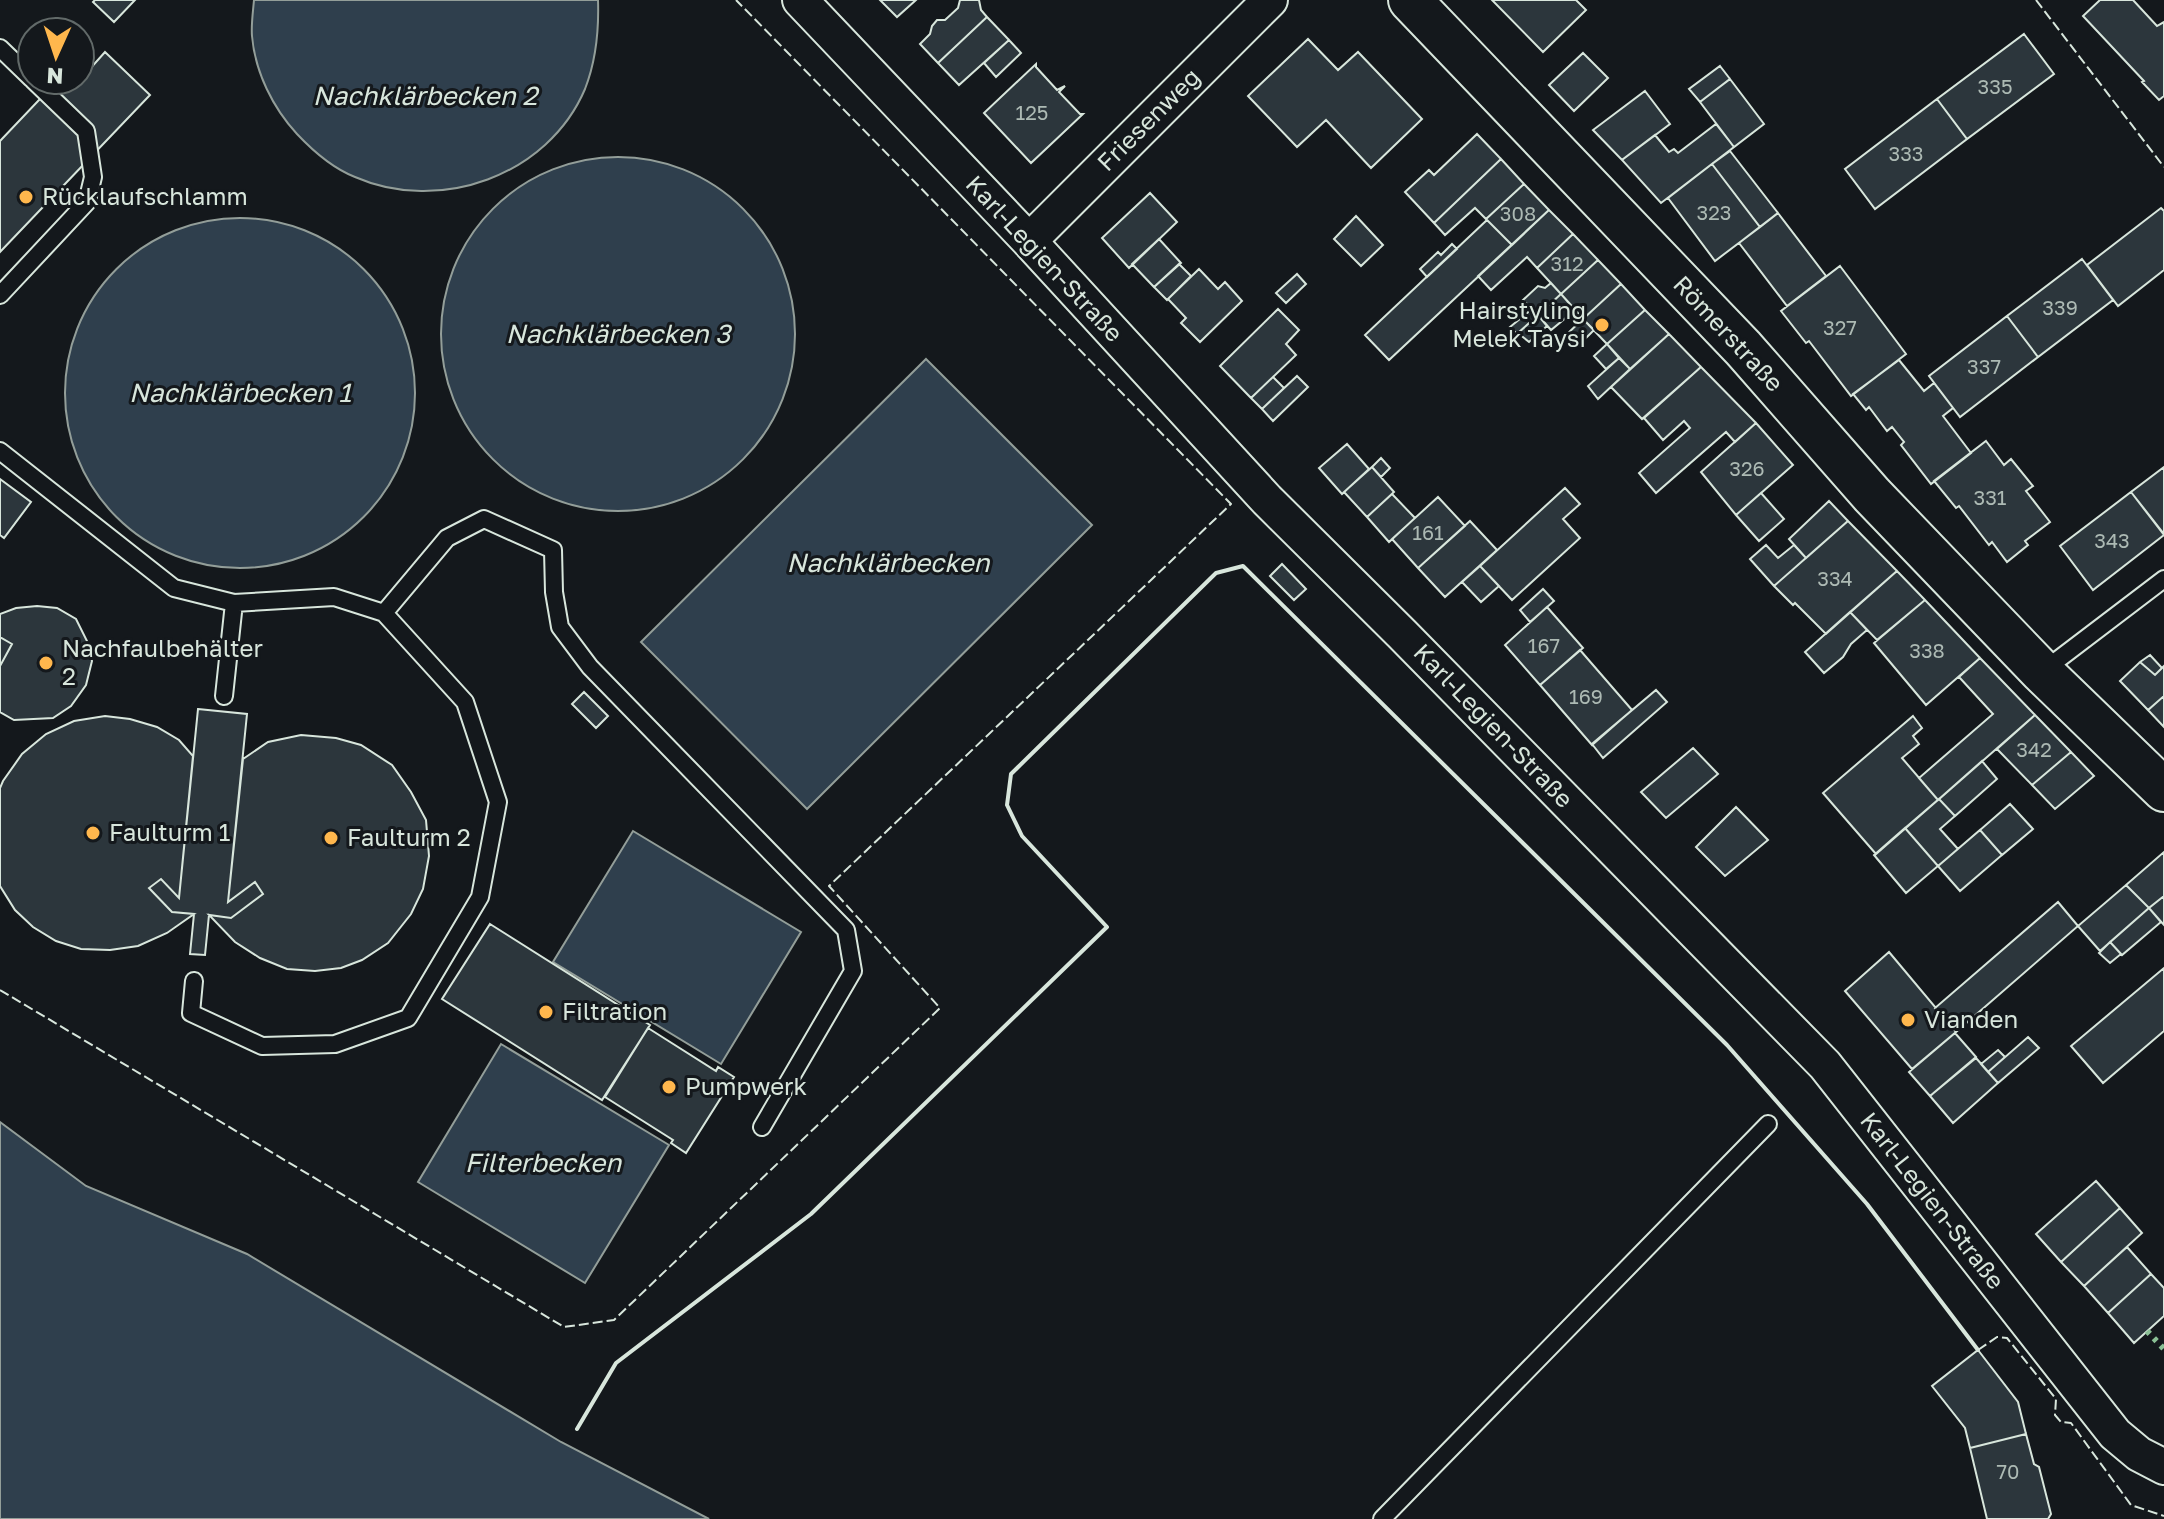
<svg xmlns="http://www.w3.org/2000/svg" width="2164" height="1519" font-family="'Golos Text',sans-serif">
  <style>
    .water { fill: #2f3f4d; stroke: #939e99; stroke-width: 2 }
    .building { fill: #2c363c; stroke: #d8e6dc; stroke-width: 2 }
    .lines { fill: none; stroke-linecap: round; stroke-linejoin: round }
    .service-casing { stroke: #d8e6dc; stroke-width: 20 }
    .minor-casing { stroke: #d8e6dc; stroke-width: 38 }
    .tertiary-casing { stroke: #d8e6dc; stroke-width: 46 }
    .service { stroke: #14181c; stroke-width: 16 }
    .minor { stroke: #14181c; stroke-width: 34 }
    .tertiary { stroke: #14181c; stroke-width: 42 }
    .hedge { stroke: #8ac095; stroke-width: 6; stroke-dasharray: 4 6; stroke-linecap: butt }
    .fence { stroke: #d8e6dc; stroke-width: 2; stroke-dasharray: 10 4; stroke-linecap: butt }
    .wall { stroke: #d8e6dc; stroke-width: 4 }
    .poi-dot { fill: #ffb74d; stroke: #14181c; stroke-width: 3 }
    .labels { text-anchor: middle; stroke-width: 6; stroke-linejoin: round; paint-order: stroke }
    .number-label { font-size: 20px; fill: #adbab4 }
    .street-label { font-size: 24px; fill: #d8e6dc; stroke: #14181c }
    .poi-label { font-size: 24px; fill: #d8e6dc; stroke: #14181c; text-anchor: start }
    .water-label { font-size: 26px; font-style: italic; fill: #d8e6dc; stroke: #14181c }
  </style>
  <rect width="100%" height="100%" fill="#14181c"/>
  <path class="water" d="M 254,0 L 598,0 C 599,30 596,61 585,89 C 548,176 439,214 355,177 C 332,168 313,151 297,134 C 273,108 255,72 252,36 C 251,25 253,12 254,0 Z
    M441 334a177 177 0 1 1 354 0a177 177 0 1 1-354 0Z
    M65 393a175 175 0 1 1 350 0a175 175 0 1 1-350 0Z
    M 926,359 L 1092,525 L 807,809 L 641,642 Z
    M 633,831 L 801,932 L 721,1064 L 553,962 Z
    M 501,1044 L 669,1145 L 585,1283 L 418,1182 Z
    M 0,1122 L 86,1186 L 247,1254 L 561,1442 L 709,1519 L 0,1519 Z"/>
  <path class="building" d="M 95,0 L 135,0 L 114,22 L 93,2 Z
    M 880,0 L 916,0 L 897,17 Z
    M 960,0 L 979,0 L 981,10 L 987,17 L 938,63 L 920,44 L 930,34 L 932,26 L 937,20 L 945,20 L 958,8 Z
    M 1492,0 L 1576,0 L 1586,10 L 1543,52 Z
    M 2100,0 L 2133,0 L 2157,26 L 2164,22 L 2164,96 L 2159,100 L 2142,82 L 2144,81 L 2083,16 Z
    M 987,17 L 1009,40 L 959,85 L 938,63 Z
    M 2024,34 L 2054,74 L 1967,139 L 1937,99 Z
    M 1308,39 L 1338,70 L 1358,52 L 1422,119 L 1371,168 L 1326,120 L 1297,147 L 1248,96 Z
    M 1009,40 L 1021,53 L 996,77 L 984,63 Z
    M 105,52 L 150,95 L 0,252 L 0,141 L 58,80 L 80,80 Z
    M 1583,53 L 1608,78 L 1574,111 L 1549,85 Z
    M 1036,64 L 1036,67 L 1057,90 L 1065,86 L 1059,92 L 1080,114 L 1083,114 L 1031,163 L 984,113 Z
    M 1720,66 L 1730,79 L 1700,102 L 1689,89 Z
    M 1730,79 L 1764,124 L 1734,147 L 1700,102 Z
    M 1645,91 L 1670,124 L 1622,160 L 1593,130 Z
    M 1937,99 L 1967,139 L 1875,209 L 1845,169 Z
    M 1716,124 L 1734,147 L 1661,203 L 1622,160 L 1655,135 L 1669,152 L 1674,149 L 1678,153 Z
    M 1477,134 L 1501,159 L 1434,223 L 1405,192 L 1429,170 L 1434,175 Z
    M 1730,151 L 1778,213 L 1760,227 L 1712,164 Z
    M 1501,159 L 1524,184 L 1486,219 L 1475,208 L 1445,235 L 1434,223 Z
    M 1712,164 L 1760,227 L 1715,261 L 1668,198 Z
    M 1524,184 L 1549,210 L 1512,245 L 1486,219 Z
    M 1150,193 L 1177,222 L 1129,268 L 1102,238 Z
    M 2161,208 L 2164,211 L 2164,270 L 2118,306 L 2087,265 Z
    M 1549,210 L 1573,234 L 1537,268 L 1527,257 L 1491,290 L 1478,276 Z
    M 1778,213 L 1826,276 L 1787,306 L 1739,243 Z
    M 1356,216 L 1383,245 L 1361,266 L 1334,239 Z
    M 1487,220 L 1512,245 L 1389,360 L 1365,335 Z
    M 1573,234 L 1598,260 L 1561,294 L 1537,268 Z
    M 1159,239 L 1181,263 L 1154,287 L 1132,264 Z
    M 1452,244 L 1457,249 L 1427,277 L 1420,269 L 1438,252 L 1441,255 Z
    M 2082,259 L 2113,300 L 2038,357 L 2007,316 Z
    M 1598,260 L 1621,284 L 1583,319 L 1561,294 Z
    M 1179,264 L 1191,276 L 1167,300 L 1154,287 Z
    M 1840,266 L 1906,354 L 1851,396 L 1809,341 L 1806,343 L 1781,311 Z
    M 1199,269 L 1218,289 L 1225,282 L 1242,301 L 1200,342 L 1181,323 L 1186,318 L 1168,299 Z
    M 1297,274 L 1306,284 L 1286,303 L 1276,293 Z
    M 1551,283 L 1561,294 L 1538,315 L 1523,300 L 1538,286 L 1545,288 Z
    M 1621,284 L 1645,310 L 1607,344 L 1583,319 Z
    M 1561,294 L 1571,305 L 1567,309 L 1568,316 L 1551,330 L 1538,315 Z
    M 1278,309 L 1299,330 L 1286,344 L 1296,355 L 1251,398 L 1220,366 Z
    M 1532,309 L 1538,315 L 1517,334 L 1510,327 Z
    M 1645,310 L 1669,334 L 1630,369 L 1607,344 Z
    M 1538,315 L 1547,326 L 1529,342 L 1518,333 Z
    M 2007,316 L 2038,357 L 1960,417 L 1929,376 Z
    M 1583,319 L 1594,330 L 1578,346 L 1567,334 Z
    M 1669,334 L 1701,367 L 1642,419 L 1611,387 Z
    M 1607,344 L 1619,358 L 1606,369 L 1594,356 Z
    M 1619,358 L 1630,369 L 1598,399 L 1588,386 Z
    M 1899,360 L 1924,391 L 1934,383 L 1953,408 L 1943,416 L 1971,453 L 1931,484 L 1901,445 L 1904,442 L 1892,427 L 1887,431 L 1869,407 L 1866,410 L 1853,394 Z
    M 1701,367 L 1756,423 L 1735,442 L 1726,432 L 1656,493 L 1639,473 L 1690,428 L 1684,421 L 1663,440 L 1644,418 Z
    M 1297,376 L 1308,387 L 1273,421 L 1262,409 Z
    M 1273,377 L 1284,388 L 1262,409 L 1251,398 Z
    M 1756,423 L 1793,465 L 1736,515 L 1701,472 Z
    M 1986,441 L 2004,465 L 2011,459 L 2033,486 L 2026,491 L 2050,522 L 2025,541 L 2028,545 L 2007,562 L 1992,542 L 1989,545 L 1959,506 L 1956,508 L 1934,481 Z
    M 1347,444 L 1369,469 L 1342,494 L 1319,468 Z
    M 1381,458 L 1390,468 L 1381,477 L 1372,467 Z
    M 1372,467 L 1394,492 L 1367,517 L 1344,492 Z
    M 2164,467 L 2164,534 L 2131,492 Z
    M 0,479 L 31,502 L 4,538 L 0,535 Z
    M 1565,488 L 1580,504 L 1563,519 L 1580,538 L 1512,600 L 1480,566 Z
    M 2131,492 L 2164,535 L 2093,590 L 2060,546 Z
    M 1761,493 L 1784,519 L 1759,541 L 1736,515 Z
    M 1392,494 L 1415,518 L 1389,542 L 1367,517 Z
    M 1438,497 L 1465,526 L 1418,568 L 1392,539 Z
    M 1829,501 L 1848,521 L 1806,558 L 1789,539 Z
    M 1470,521 L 1497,550 L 1445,597 L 1418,568 Z
    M 1848,521 L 1897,571 L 1826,634 L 1795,603 L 1793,605 L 1774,586 Z
    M 1766,545 L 1778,558 L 1794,545 L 1806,558 L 1774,586 L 1750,559 Z
    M 1282,564 L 1306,589 L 1294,600 L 1270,576 Z
    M 1480,566 L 1499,586 L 1481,602 L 1462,582 Z
    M 1897,571 L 1925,600 L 1877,640 L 1850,612 Z
    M 1543,589 L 1554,601 L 1530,622 L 1520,610 Z
    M 1925,600 L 1980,658 L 1926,705 L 1874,643 Z
    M 37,606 L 57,608 L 76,619 L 87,641 L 92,661 L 86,685 L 71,706 L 53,718 L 14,720 L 0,712 L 0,666 L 12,644 L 0,637 L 0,614 L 16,608 Z
    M 1547,607 L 1583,648 L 1540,685 L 1505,645 Z
    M 1850,612 L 1867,630 L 1851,644 L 1843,657 L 1824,673 L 1805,652 Z
    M 0,637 L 12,644 L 0,666 Z
    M 1580,650 L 1632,710 L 1592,745 L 1540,685 Z
    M 2150,655 L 2162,668 L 2155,675 L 2140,662 Z
    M 1980,658 L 2035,715 L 1938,800 L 1919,778 L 1993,714 L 1959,677 Z
    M 2140,662 L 2155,675 L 2164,666 L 2164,696 L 2148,710 L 2120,681 Z
    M 1656,690 L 1667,702 L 1603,758 L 1592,744 Z
    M 584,692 L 608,716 L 596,728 L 572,704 Z
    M 2164,696 L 2164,727 L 2148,710 Z
    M 198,709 L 247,714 L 228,902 L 255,882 L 263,894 L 231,918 L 209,915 L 205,955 L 190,954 L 194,914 L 172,912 L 149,888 L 161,879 L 179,898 Z
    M 2035,715 L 2071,752 L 2032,785 L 1997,749 Z
    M 105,716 L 130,719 L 157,727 L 179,740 L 193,756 L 179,898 L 161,879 L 149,888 L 172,912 L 194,914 L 167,933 L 138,946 L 110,950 L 81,949 L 56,941 L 33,927 L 15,910 L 0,886 L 0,788 L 3,781 L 22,754 L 46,734 L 74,721 Z
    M 1913,716 L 1922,728 L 1913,736 L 1919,744 L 1902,758 L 1938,800 L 1876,854 L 1823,793 Z
    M 301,735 L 336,738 L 361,745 L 392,765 L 411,792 L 426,820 L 429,856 L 423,889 L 411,914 L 388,943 L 362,960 L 341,968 L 315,971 L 287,969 L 260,958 L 235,942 L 209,915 L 231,918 L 263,894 L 255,882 L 228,902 L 243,759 L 268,742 Z
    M 1693,748 L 1718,774 L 1666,818 L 1641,792 Z
    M 2071,752 L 2094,776 L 2055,809 L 2032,785 Z
    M 1982,761 L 1997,779 L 1955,816 L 1939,799 Z
    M 1939,799 L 1955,816 L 1940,829 L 1958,849 L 1938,866 L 1905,828 Z
    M 2010,804 L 2033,829 L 2002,855 L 1980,830 Z
    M 1736,807 L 1768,840 L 1725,876 L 1696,847 Z
    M 1905,828 L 1938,866 L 1906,893 L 1874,855 Z
    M 1980,830 L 2002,855 L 1960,891 L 1938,866 Z
    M 2164,852 L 2164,896 L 2149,908 L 2126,885 Z
    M 2126,885 L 2149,908 L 2100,951 L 2078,926 Z
    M 2164,896 L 2164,925 L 2149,908 Z
    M 2058,902 L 2078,926 L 1956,1032 L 1935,1008 Z
    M 2149,908 L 2161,922 L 2122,955 L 2110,942 Z
    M 490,924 L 650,1025 L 602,1100 L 442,999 Z
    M 2110,942 L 2121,954 L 2110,963 L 2099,953 Z
    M 1889,952 L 1956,1032 L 1912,1069 L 1845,991 Z
    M 2164,968 L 2164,1031 L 2103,1083 L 2071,1046 Z
    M 648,1028 L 716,1071 L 718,1067 L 734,1077 L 686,1153 L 671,1143 L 673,1140 L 605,1097 Z
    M 1955,1033 L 1976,1057 L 1930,1096 L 1909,1072 Z
    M 2028,1037 L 2039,1048 L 1998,1083 L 1988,1072 Z
    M 1998,1050 L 2005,1057 L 1988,1072 L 1981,1064 Z
    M 1976,1058 L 1998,1083 L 1953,1123 L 1930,1096 Z
    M 2096,1181 L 2120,1208 L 2061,1262 L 2036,1234 Z
    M 2120,1208 L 2142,1233 L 2084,1286 L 2061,1262 Z
    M 2127,1247 L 2151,1274 L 2108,1313 L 2084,1286 Z
    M 2151,1274 L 2164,1288 L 2164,1316 L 2134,1343 L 2108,1313 Z
    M 1978,1350 L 2018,1402 L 2026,1434 L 1970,1448 L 1965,1428 L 1932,1386 Z
    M 2026,1434 L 2034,1464 L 2039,1467 L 2051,1514 L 2048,1519 L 1987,1519 L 1970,1448 Z"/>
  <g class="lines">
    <defs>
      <path id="service" d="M 0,48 L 32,79
        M 0,295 L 87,202 L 93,177 L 86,131 L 33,80
        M 0,451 L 174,588 L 234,603 L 334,597 L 384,613 L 465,702 L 498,802 L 480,897 L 408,1018 L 335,1044 L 262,1046 L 191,1013 L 194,981
        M 384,613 L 447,538 L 484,519 L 553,550 L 554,592 L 560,627 L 590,667 L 846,930 L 853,971 L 762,1127
        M 2043,671 L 2164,579
        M 224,696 L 234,603
        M 1382,1519 L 1768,1124"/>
      <path id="minor" d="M 800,0 L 1029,241 L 1267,500 L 1402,634 L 1825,1065 L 2115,1434 L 2139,1454 L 2164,1467
        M 1029,241 L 1270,0"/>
      <path id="tertiary" d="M 1410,0 L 1743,348 L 1872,495 L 2042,672 L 2164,790"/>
    </defs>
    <use href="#service" class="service-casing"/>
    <use href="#minor" class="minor-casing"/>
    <use href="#tertiary" class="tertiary-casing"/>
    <use href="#service" class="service"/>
    <use href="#minor" class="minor"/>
    <use href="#tertiary" class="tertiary"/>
    <path class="hedge" d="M 2147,1331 L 2164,1349"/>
    <path class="fence" d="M 2036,0 L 2164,167
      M 0,990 L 564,1327 L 614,1320 L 940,1008 L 829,886 L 1231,504 L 736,0
      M 1978,1350 L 1997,1337 L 2007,1338 L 2056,1399 L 2055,1415 L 2061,1422 L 2071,1423 L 2131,1505 L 2164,1516"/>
    <path class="wall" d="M 577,1429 L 616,1363 L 811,1214 L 1107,927 L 1022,836 L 1007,805 L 1011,774 L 1216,573 L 1243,566 L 1727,1045 L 1867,1204 L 1978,1350"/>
  </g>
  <g class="poi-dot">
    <circle cx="26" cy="197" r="8"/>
    <circle cx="1602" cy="325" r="8"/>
    <circle cx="46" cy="663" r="8"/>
    <circle cx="93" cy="833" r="8"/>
    <circle cx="331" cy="838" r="8"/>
    <circle cx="546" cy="1012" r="8"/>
    <circle cx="1908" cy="1020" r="8"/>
    <circle cx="669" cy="1087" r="8"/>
  </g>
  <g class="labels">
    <g class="number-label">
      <text x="1995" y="94">335</text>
      <text x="1032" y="120">125</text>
      <text x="1906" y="161">333</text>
      <text x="1714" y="220">323</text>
      <text x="1518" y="221">308</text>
      <text x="1567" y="271">312</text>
      <text x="2060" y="315">339</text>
      <text x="1840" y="335">327</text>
      <text x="1984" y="374">337</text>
      <text x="1747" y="476">326</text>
      <text x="1990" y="505">331</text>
      <text x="1428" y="540">161</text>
      <text x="2112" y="548">343</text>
      <text x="1835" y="586">334</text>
      <text x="1544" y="653">167</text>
      <text x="1927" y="658">338</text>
      <text x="1586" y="704">169</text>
      <text x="2034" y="757">342</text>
      <text x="2008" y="1479">70</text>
    </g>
    <g class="street-label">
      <text transform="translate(1149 120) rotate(-45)" y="8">Friesenweg</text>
      <text transform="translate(1044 259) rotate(47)" y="8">Karl-Legien-Straße</text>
      <text transform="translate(1728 334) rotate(47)" y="8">Römerstraße</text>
      <text transform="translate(1493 726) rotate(46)" y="8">Karl-Legien-Straße</text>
      <text transform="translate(1932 1201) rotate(52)" y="8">Karl-Legien-Straße</text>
    </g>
    <g class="poi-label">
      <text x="42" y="205">Rücklaufschlamm</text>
      <text x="1586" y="319" text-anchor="end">Hairstyling<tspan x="1586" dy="28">Melek Taysi</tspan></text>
      <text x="62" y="657">Nachfaulbehälter<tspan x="62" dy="28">2</tspan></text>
      <text x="109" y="841">Faulturm 1</text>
      <text x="347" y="846">Faulturm 2</text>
      <text x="562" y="1020">Filtration</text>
      <text x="1924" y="1028">Vianden</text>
      <text x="685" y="1095">Pumpwerk</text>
    </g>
    <g class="water-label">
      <text x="425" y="105">Nachklärbecken 2</text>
      <text x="618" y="343">Nachklärbecken 3</text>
      <text x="240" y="402">Nachklärbecken 1</text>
      <text x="888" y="572">Nachklärbecken</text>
      <text x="543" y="1172">Filterbecken</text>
    </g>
  </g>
  <g transform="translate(56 56) rotate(183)"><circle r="38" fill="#14181c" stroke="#626a69" stroke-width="2"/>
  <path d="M0-6L14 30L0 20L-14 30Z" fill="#ffb74d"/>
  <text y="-12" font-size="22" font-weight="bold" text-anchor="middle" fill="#d8e6dc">N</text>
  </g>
</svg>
